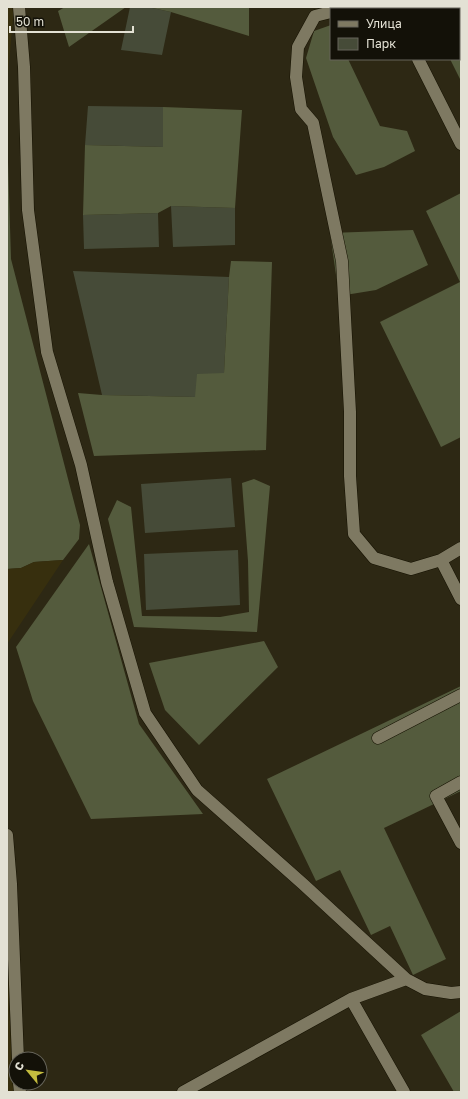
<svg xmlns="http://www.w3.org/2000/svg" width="468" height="1099" font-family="'Golos Text',sans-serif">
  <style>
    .green { fill: #464b38 }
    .forest { fill: #545b3d }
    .sand { fill: #372f0e }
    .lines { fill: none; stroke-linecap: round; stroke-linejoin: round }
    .minor-casing { stroke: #151101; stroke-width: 13 }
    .minor { stroke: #7e7962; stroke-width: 12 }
  </style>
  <rect width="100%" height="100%" fill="#2d2814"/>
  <path class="green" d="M 130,7 L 148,7 L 171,12 L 162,55 L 121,50 Z
    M 88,106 L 163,107 L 163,147 L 85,145 Z
    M 171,206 L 235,208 L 235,245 L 173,247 Z
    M 158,213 L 159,247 L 84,249 L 83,215 Z
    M 73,271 L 229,277 L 224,373 L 195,397 L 102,395 Z
    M 231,478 L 235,527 L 145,533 L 141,484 Z
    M 238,550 L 240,605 L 146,610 L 144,554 Z"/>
  <path class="forest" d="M 65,7 L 126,7 L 69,47 L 58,11 Z
    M 148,7 L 249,7 L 249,36 L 171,12 Z
    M 331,25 L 331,59 L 348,59 L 380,126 L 407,131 L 415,151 L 384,167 L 356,175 L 333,137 L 306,58 L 314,31 Z
    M 461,38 L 461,81 L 450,59 L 459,59 L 459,39 Z
    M 163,107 L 242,110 L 235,208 L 171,206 L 158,213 L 83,215 L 85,145 L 163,147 Z
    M 7,129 L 11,259 L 80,525 L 79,539 L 63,560 L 34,562 L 21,568 L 7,569 Z
    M 461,193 L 461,437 L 441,447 L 380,322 L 460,282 L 426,211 Z
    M 413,230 L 428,265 L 376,290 L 339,296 L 330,233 Z
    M 231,261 L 272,262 L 266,450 L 94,456 L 78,393 L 102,395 L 195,397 L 197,374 L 224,373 L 229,277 Z
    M 254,479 L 270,486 L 257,632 L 134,627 L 108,519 L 117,500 L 131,507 L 142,616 L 220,617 L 249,612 L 248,561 L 242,483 Z
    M 89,544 L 139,724 L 203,814 L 91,819 L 33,701 L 16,647 Z
    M 264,641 L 278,667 L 199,745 L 165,710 L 149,663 Z
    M 461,686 L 461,791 L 384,828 L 446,959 L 413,975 L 390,926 L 371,935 L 340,870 L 316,881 L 267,779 Z
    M 461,1011 L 461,1092 L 454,1092 L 421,1035 Z"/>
  <path class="sand" d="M 7,7 L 14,7 L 7,86 Z
    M 63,560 L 7,644 L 7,569 L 21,568 L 34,562 Z
    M 7,835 L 16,1083 L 20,1092 L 7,1092 Z"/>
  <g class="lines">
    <defs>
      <path id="minor" d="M 19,7 L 24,67 L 28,210 L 47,352 L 81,465 L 107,582 L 145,713 L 197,790 L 303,884 L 406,979 L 425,989 L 451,993 L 461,992
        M 354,7 L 383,8 L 385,9
        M 341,9 L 349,7
        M 331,12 L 315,16 L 298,47 L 296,77 L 301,109 L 313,123 L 342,261 L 350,412 L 350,476 L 354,534 L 374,558 L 411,569 L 441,560 L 461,548
        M 418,59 L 461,144
        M 441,560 L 461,599
        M 378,738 L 461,695
        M 461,782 L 436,796 L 461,843
        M 7,835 L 11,884 L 18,1059
        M 351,999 L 406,979
        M 19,1083 L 20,1092
        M 183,1092 L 351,999 L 404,1092"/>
    </defs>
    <use href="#minor" class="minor-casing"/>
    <use href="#minor" class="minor"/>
  </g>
  <rect width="468" height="1099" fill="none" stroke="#e3e1d4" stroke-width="16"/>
  <rect x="330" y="8" width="130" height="52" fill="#131108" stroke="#66645a"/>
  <rect x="338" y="21" width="20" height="6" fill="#7e7962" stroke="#66645a"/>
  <text x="366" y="28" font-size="12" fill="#e3e1d4">Улица</text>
  <rect x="338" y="38" width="20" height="12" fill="#464b38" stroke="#66645a"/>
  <text x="366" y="48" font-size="12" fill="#e3e1d4">Парк</text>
  <g transform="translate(28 1071) rotate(299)"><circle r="19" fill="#131108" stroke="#66645a"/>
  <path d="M0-3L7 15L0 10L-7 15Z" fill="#c4bc3e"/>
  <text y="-6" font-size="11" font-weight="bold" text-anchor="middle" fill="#e3e1d4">С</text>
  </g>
  <path d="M10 26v6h123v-6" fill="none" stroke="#e3e1d4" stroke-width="2"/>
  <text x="16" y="26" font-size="12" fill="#e3e1d4" stroke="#131108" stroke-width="3" paint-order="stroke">50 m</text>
</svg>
